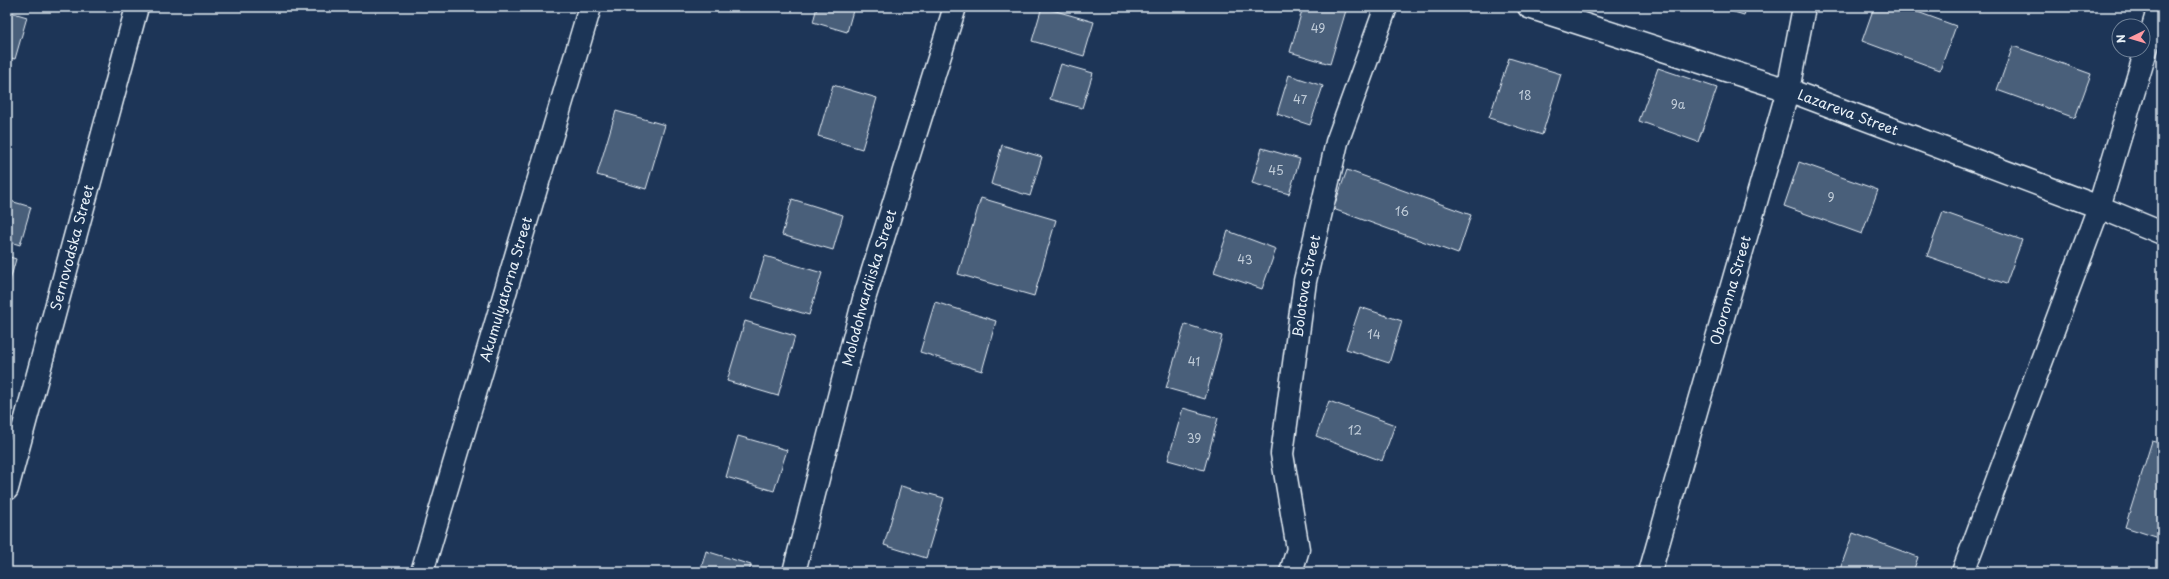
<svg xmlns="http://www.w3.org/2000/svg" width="2169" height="579" font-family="'Playpen Sans',sans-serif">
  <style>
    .building { fill: #495e7a; stroke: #e8f1f8 }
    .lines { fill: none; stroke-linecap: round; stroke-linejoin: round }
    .minor-casing { stroke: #e8f1f8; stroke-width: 25 }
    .minor { stroke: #1d3557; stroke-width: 22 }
    .labels { text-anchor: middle; stroke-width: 3.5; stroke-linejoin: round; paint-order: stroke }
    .number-label { font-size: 12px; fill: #c0ccd8 }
    .street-label { font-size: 14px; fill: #e8f1f8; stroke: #1d3557 }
  </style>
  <rect width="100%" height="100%" fill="#1d3557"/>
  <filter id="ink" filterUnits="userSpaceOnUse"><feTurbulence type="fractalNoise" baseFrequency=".025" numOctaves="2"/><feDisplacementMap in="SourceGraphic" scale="8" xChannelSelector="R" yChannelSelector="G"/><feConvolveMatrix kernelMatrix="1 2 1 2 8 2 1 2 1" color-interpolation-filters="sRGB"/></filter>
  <g filter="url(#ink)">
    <path class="building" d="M 817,7 L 854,7 L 847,32 L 813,22 Z
      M 1042,7 L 1094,22 L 1084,56 L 1032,41 Z
      M 1303,7 L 1347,7 L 1330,64 L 1290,52 Z
      M 1717,7 L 1747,7 L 1744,15 Z
      M 1874,7 L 1904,7 L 1956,26 L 1940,70 L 1862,41 Z
      M 7,11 L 27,17 L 15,59 L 7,57 Z
      M 2013,46 L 2091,74 L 2075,118 L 1997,90 Z
      M 1509,58 L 1561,74 L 1542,135 L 1489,118 Z
      M 1061,64 L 1093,73 L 1082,108 L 1050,99 Z
      M 1658,68 L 1717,88 L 1698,142 L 1639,121 Z
      M 1289,75 L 1323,86 L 1310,125 L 1277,114 Z
      M 833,85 L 877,98 L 862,149 L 818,136 Z
      M 616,111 L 665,125 L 646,189 L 597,175 Z
      M 1002,145 L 1042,157 L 1030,196 L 991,184 Z
      M 1262,148 L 1300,159 L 1289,194 L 1252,183 Z
      M 1799,162 L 1878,190 L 1862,234 L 1784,206 Z
      M 1347,170 L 1471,215 L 1458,254 L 1333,209 Z
      M 981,198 L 1056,220 L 1034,296 L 958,274 Z
      M 792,199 L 843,215 L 833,250 L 782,235 Z
      M 7,200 L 31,207 L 20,245 L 7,241 Z
      M 1943,212 L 2022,240 L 2006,284 L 1927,256 Z
      M 1228,231 L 1276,249 L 1262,289 L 1214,272 Z
      M 7,256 L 16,259 L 7,291 Z
      M 765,256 L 822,273 L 809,315 L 752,298 Z
      M 935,302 L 996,321 L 982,371 L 920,352 Z
      M 1360,307 L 1402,321 L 1389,363 L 1346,349 Z
      M 745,321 L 795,336 L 778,396 L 727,381 Z
      M 1185,324 L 1222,336 L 1205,399 L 1166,388 Z
      M 1329,401 L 1395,425 L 1382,461 L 1316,436 Z
      M 1183,408 L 1218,418 L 1204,470 L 1168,460 Z
      M 738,436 L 787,450 L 774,491 L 726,477 Z
      M 2152,441 L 2162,444 L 2162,539 L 2125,527 Z
      M 901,486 L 944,498 L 926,558 L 884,545 Z
      M 1853,533 L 1918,557 L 1913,572 L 1839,572 Z
      M 706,551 L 751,565 L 749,572 L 700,572 Z"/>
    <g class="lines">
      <defs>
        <g id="minor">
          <path id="s1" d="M 1529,7 L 1788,90 L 2099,207 L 2162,233"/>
          <path id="s2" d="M 7,489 L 137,7"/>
          <path id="s3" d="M 422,572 L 590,7"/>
          <path id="s4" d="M 794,572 L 864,299 L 955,7"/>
          <path id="s5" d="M 1291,572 L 1298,549 L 1282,454 L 1305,281 L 1337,142 L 1386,7"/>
          <path id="s6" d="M 1650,572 L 1788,90 L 1804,7"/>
          <path d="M 1963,572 L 2099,207 L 2159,7"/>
        </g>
      </defs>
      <use href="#minor" class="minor-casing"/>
      <use href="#minor" class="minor"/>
    </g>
  </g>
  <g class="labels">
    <g class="number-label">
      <text x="1318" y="33">49</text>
      <text x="1525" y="100">18</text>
      <text x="1300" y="104">47</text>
      <text x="1678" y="109">9а</text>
      <text x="1276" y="175">45</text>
      <text x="1831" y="202">9</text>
      <text x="1402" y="216">16</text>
      <text x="1245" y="264">43</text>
      <text x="1374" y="339">14</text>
      <text x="1194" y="366">41</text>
      <text x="1355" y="435">12</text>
      <text x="1194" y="443">39</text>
    </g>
    <g class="street-label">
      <text dy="5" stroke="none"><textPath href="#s1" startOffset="336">Lazareva Street</textPath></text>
      <text dy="5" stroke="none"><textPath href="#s2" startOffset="250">Sernovodska Street</textPath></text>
      <text dy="5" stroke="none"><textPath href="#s5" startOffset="290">Bolotova Street</textPath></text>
      <text dy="5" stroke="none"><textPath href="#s4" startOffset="294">Molodohvardiiska Street</textPath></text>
      <text dy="5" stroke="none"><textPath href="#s3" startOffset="295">Akumulyatorna Street</textPath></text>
      <text dy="5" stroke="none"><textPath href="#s6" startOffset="293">Oboronna Street</textPath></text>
    </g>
  </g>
  <rect width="2169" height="579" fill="none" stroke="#1d3557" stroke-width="24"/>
  <rect x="12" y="12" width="2145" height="555" fill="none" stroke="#e8f1f8" stroke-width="1.5" filter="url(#ink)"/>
  <g transform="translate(2131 38) rotate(265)"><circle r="19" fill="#1d3557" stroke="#6e8097"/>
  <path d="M0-3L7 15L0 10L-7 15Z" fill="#ff9aa2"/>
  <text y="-6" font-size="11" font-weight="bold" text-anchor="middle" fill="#e8f1f8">N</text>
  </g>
</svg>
